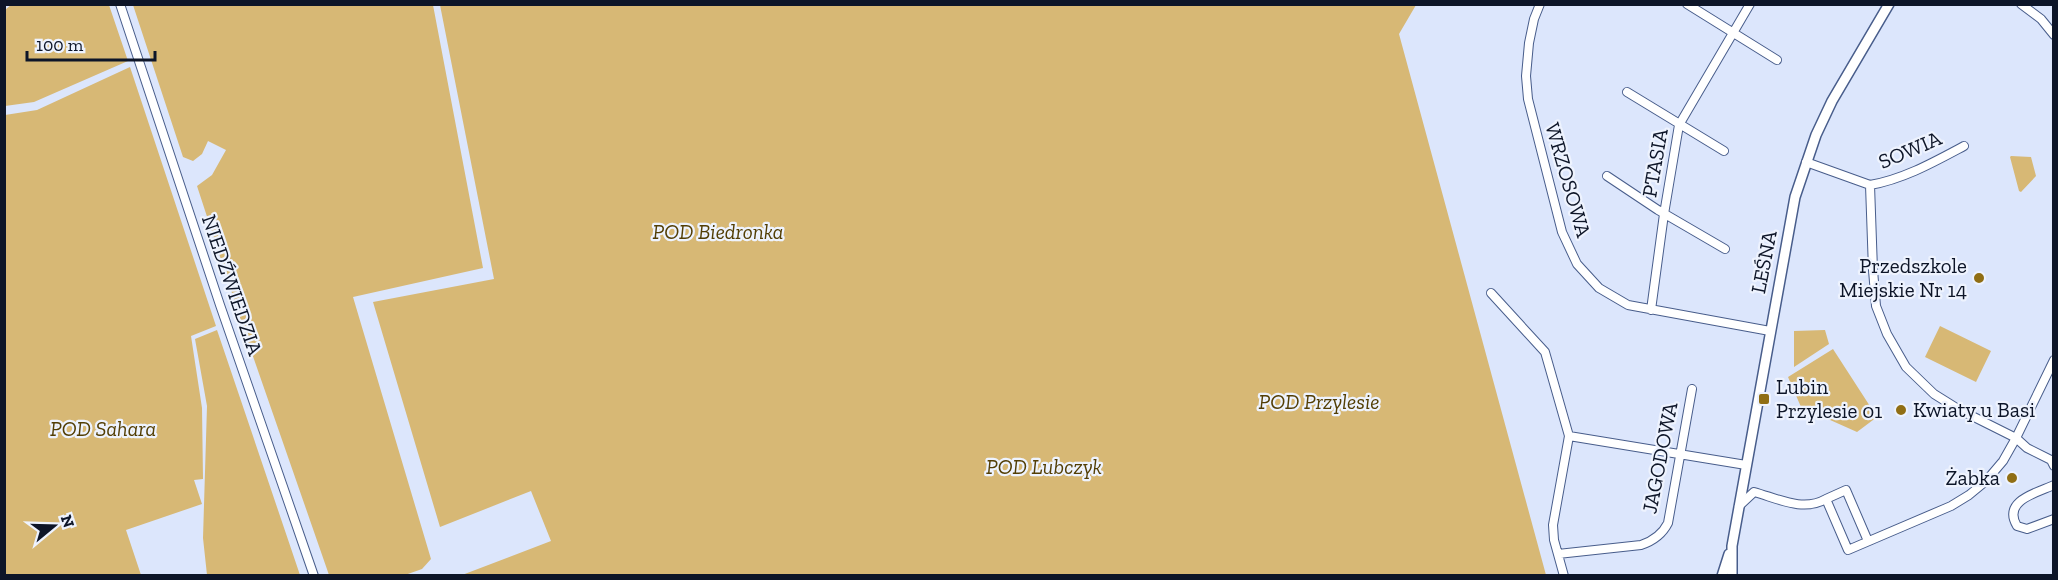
<svg xmlns="http://www.w3.org/2000/svg" width="2058" height="580" font-family="'Zilla Slab',serif">
  <style>
    .green { fill: #d7b875 }
    .lines { fill: none; stroke-linecap: round; stroke-linejoin: round }
    .minor-casing { stroke: #485d8b; stroke-width: 10 }
    .tertiary-casing { stroke: #485d8b; stroke-width: 12 }
    .minor { stroke: #fff; stroke-width: 8 }
    .tertiary { stroke: #fff; stroke-width: 9 }
    .poi-dot { fill: #906e14; stroke: #eef3fe; stroke-width: 2 }
    .labels { text-anchor: middle; stroke-width: 4.5; stroke-linejoin: round; paint-order: stroke }
    .street-label { font-size: 21px; fill: #0d1528; stroke: #eef3fe }
    .park-label { font-size: 21px; font-style: italic; fill: #533e04; stroke: #eef3fe }
    .poi-label { font-size: 21px; fill: #0d1528; stroke: #eef3fe; text-anchor: end }
  </style>
  <rect width="100%" height="100%" fill="#dce6fc"/>
  <path class="green" d="M 12,4 L 109,5 L 128,61 L 34,102 L 5,106 L 5,10 Z
    M 133,5 L 433,5 L 483,268 L 353,297 L 431,559 L 422,569 L 405,575 L 329,575 L 247,339 L 197,186 L 212,175 L 226,150 L 208,141 L 202,154 L 193,161 L 183,157 Z
    M 440,5 L 1416,5 L 1399,34 L 1546,575 L 462,575 L 551,541 L 531,491 L 440,527 L 373,302 L 494,279 Z
    M 130,67 L 216,326 L 191,336 L 202,408 L 203,479 L 194,480 L 202,504 L 126,530 L 141,575 L 5,575 L 5,115 L 37,110 Z
    M 2011,156 L 2031,157 L 2036,176 L 2021,192 L 2019,191 L 2010,157 Z
    M 1940,326 L 1991,351 L 1976,382 L 1925,357 Z
    M 217,330 L 300,575 L 207,575 L 203,538 L 207,406 L 195,339 Z
    M 1825,330 L 1829,344 L 1794,367 L 1794,331 Z
    M 1833,349 L 1877,417 L 1857,432 L 1801,407 L 1788,377 Z"/>
  <g class="lines">
    <defs>
      <path id="minor" d="M 120,4 L 220,305 L 314,576
        M 1540,4 L 1534,19 L 1529,43 L 1526,76 L 1528,99 L 1562,232 L 1577,264 L 1599,288 L 1628,305 L 1770,331
        M 1687,4 L 1777,60
        M 2021,4 L 2041,19 L 2054,35
        M 1627,92 L 1724,151
        M 1806,162 L 1870,185 L 1873,270 L 1876,306 L 1887,334 L 1906,367 L 1934,394 L 1958,409 L 2016,438 L 2027,448 L 2051,460 L 2054,466
        M 1607,176 L 1658,210 L 1725,249
        M 1870,185 C 1904,179 1934,162 1964,146
        M 1491,293 L 1545,352 L 1569,436 L 1553,525 L 1554,540 L 1564,576
        M 1651,310 L 1664,214 L 1679,125 L 1750,4
        M 1569,436 L 1746,465
        M 2054,485 C 2036,493 2002,501 2017,526 L 2027,529 L 2054,519
        M 1739,506 L 1754,492 C 1779,499 1803,512 1826,499
        M 1868,541 L 1846,490 L 1826,499 L 1848,550 L 1951,506 L 1969,495 L 1986,481 L 2003,461 L 2016,438 L 2054,360
        M 1558,554 L 1641,545 C 1653,541 1662,535 1668,523 L 1692,389"/>
      <path id="tertiary" d="M 1722,576 L 1729,554
        M 1732,576 L 1732,546 L 1795,197 L 1816,135 L 1832,101 L 1889,4"/>
    </defs>
    <use href="#minor" class="minor-casing"/>
    <use href="#tertiary" class="tertiary-casing"/>
    <use href="#minor" class="minor"/>
    <use href="#tertiary" class="tertiary"/>
  </g>
  <g class="poi-dot">
    <circle cx="1979" cy="278" r="6"/>
    <rect x="1758" y="393" width="12" height="12" rx="3"/>
    <circle cx="1901" cy="410" r="6"/>
    <circle cx="2012" cy="478" r="6"/>
  </g>
  <g class="labels">
    <g class="street-label">
      <text transform="translate(1910 150) rotate(-23)" y="7">SOWIA</text>
      <text transform="translate(1655 163) rotate(-80)" y="7">PTASIA</text>
      <text transform="translate(1568 180) rotate(74)" y="7">WRZOSOWA</text>
      <text transform="translate(1764 262) rotate(-79)" y="7">LEŚNA</text>
      <text transform="translate(232 285) rotate(71)" y="7">NIEDŹWIEDZIA</text>
      <text transform="translate(1660 458) rotate(-79)" y="7">JAGODOWA</text>
    </g>
    <g class="park-label">
      <text x="718" y="239">POD Biedronka</text>
      <text x="1319" y="409">POD Przylesie</text>
      <text x="103" y="436">POD Sahara</text>
      <text x="1044" y="474">POD Lubczyk</text>
    </g>
    <g class="poi-label">
      <text x="1967" y="273">Przedszkole<tspan x="1967" dy="24">Miejskie Nr 14</tspan></text>
      <text x="1776" y="394" text-anchor="start">Lubin<tspan x="1776" dy="24">Przylesie 01</tspan></text>
      <text x="1913" y="417" text-anchor="start">Kwiaty u Basi</text>
      <text x="2000" y="485">Żabka</text>
    </g>
  </g>
  <rect width="2058" height="580" fill="none" stroke="#0d1528" stroke-width="12"/>
  <g transform="translate(54 526) rotate(71)" stroke="#eef3fe" stroke-width="4.5" paint-order="stroke">
  <path d="M0-4.5L10 22L0 15L-10 22Z" fill="#0d1528"/>
  <text y="-9" font-size="16" font-weight="bold" text-anchor="middle" fill="#0d1528">N</text>
  </g>
  <path d="M27 51v9h128v-9" fill="none" stroke="#0d1528" stroke-width="3"/>
  <text x="36" y="51" font-size="18" fill="#0d1528" stroke="#eef3fe" stroke-width="4.5" paint-order="stroke">100 m</text>
</svg>
